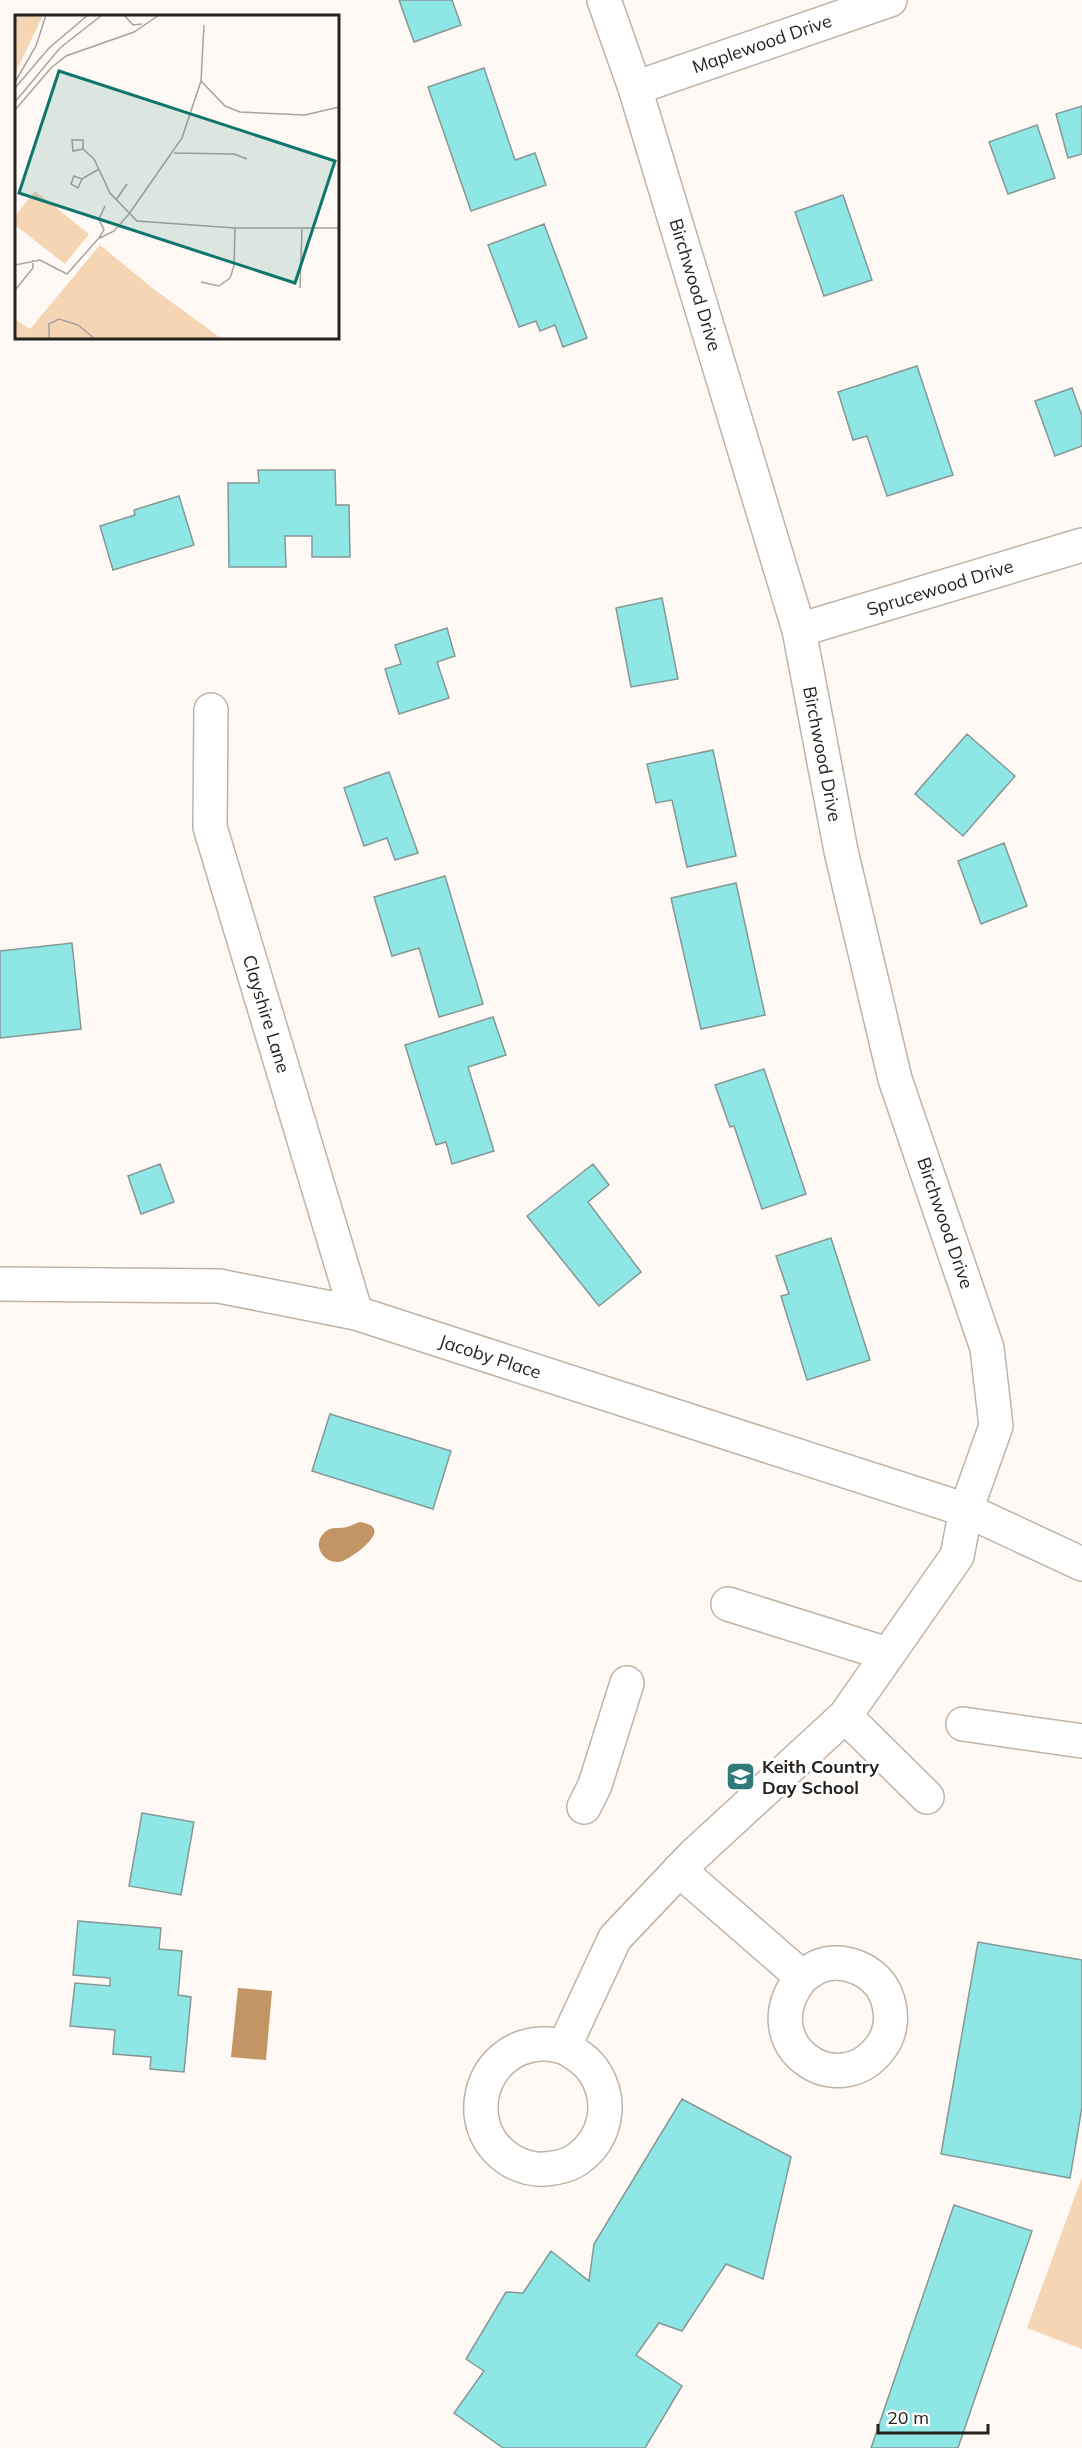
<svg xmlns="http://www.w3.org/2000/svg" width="1082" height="2448" font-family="Mulish,sans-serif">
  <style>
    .green { fill: #f5d5b4 }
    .water { fill: #c39564 }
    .building { fill: #8fe7e5; stroke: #859796; stroke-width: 1.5 }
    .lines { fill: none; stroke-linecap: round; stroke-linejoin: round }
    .minor-casing { stroke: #bfb3a8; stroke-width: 36 }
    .minor { stroke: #fff; stroke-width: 33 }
    .labels { text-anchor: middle; stroke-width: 6; stroke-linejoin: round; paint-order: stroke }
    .street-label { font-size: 18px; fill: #27221e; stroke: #fff }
    .poi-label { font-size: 18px; font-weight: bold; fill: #27221e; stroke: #fff; text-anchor: start }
    .inset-road { fill: none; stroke: #a8a39e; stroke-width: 1.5 }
    .view { fill: #0f766e; fill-opacity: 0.15; stroke: #0f766e; stroke-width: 3 }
    .inset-edge { fill: none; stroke: #27221e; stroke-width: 3 }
  </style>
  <rect width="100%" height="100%" fill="#fef9f4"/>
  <path class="green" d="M 1082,2177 L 1082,2349 L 1027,2328 Z"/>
  <path class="water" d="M 360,1522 C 395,1527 357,1554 345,1560 C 327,1569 309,1546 325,1532 C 331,1526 340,1529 347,1527 C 351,1526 356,1523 360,1522 Z
    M 238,1988 L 272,1991 L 266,2060 L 231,2057 Z"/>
  <path class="building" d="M 399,0 L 452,0 L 461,25 L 414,42 Z
    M 484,68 L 515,160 L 535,153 L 546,185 L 471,211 L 428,87 Z
    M 1082,106 L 1082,154 L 1068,158 L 1056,114 Z
    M 1037,125 L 1055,178 L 1008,194 L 989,142 Z
    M 843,195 L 872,280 L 824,296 L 795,212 Z
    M 544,224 L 587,338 L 563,347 L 555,325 L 540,331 L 536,321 L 519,327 L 488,245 Z
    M 917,366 L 953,475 L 887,496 L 867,436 L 853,440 L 838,392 Z
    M 1072,388 L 1082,416 L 1082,446 L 1055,456 L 1035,401 Z
    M 258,470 L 335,470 L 336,505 L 349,505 L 350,557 L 312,557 L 312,536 L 285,536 L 286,567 L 229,567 L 228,483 L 259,483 Z
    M 179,496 L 194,545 L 113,570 L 100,526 L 135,515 L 134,510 Z
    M 662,598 L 678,679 L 631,687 L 616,608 Z
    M 447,628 L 455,656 L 437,662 L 449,698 L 399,714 L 385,669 L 401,664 L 395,645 Z
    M 967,734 L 1015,776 L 963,836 L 915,794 Z
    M 713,750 L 736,856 L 687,867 L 672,800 L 656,803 L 647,764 Z
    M 389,772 L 418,853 L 395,860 L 387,838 L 364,846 L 344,788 Z
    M 1004,843 L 1027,906 L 981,924 L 958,861 Z
    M 445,876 L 483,1004 L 439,1017 L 419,948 L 392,956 L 374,897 Z
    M 736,883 L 765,1015 L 701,1029 L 671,898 Z
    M 72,943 L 81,1029 L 0,1038 L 0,951 Z
    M 493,1017 L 506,1055 L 468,1067 L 494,1151 L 452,1164 L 446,1142 L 436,1145 L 405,1045 Z
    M 764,1069 L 806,1194 L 762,1209 L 734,1126 L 730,1127 L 715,1085 Z
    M 160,1164 L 174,1202 L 141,1214 L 128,1176 Z
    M 593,1164 L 609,1185 L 588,1202 L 641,1272 L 599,1306 L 527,1216 Z
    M 831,1238 L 870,1360 L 807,1380 L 781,1296 L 789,1294 L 776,1256 Z
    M 330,1414 L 451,1451 L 433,1509 L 312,1471 Z
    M 142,1813 L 194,1822 L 181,1895 L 129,1886 Z
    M 78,1921 L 161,1928 L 159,1949 L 182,1951 L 178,1995 L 191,1997 L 184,2072 L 150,2069 L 151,2057 L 113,2054 L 115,2030 L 70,2026 L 75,1983 L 110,1986 L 110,1978 L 73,1975 Z
    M 978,1942 L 1082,1960 L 1082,2107 L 1070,2178 L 941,2154 Z
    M 682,2099 L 791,2157 L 763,2279 L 726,2264 L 682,2331 L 659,2323 L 636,2355 L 682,2386 L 645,2448 L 503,2448 L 454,2413 L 484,2371 L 466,2359 L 506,2292 L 523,2293 L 551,2251 L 589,2281 L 594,2244 Z
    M 954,2205 L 1032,2231 L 958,2448 L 871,2448 Z"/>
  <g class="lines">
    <defs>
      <path id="minor" d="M 635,88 L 890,0
        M 799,630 L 1082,545
        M 211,710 L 210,827 L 356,1313
        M 0,1284 L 219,1286 L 356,1313 L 966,1510 L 1082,1564
        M 728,1604 L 887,1654
        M 845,1716 L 927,1797
        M 963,1724 L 1082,1741
        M 584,1807 L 595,1785 L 627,1683
        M 679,1870 L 802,1977 C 748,2043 838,2106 881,2047 C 892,2032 893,2013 886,1995 C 876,1970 843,1956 817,1967 C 812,1970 806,1974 802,1977
        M 564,2047 C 576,2054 588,2061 595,2073 C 613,2102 606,2138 579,2158 C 569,2166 557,2168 545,2169 C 532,2170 520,2166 510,2160 C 458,2127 480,2047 541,2044 C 548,2043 557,2046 564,2047 L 615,1938 L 693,1856 L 845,1716 L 957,1556 L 966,1510 L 996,1426 L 987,1348 L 895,1079 L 841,851 L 799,630 L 635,88 L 604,0"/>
    </defs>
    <use href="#minor" class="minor-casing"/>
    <use href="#minor" class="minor"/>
  </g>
  <defs>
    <symbol id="school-square" viewBox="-11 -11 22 22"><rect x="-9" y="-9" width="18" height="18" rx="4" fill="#317a79" stroke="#fff"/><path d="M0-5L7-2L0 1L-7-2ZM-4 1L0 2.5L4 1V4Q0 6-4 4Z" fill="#fff"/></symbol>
  </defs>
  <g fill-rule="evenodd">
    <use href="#school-square" x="724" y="1760" width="33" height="33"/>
  </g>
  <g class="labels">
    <g class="street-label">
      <text transform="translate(762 44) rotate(-19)" y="6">Maplewood Drive</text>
      <text transform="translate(695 285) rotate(73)" y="6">Birchwood Drive</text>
      <text transform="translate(940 588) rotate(-17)" y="6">Sprucewood Drive</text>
      <text transform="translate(822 754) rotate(79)" y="6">Birchwood Drive</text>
      <text transform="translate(266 1014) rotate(73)" y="6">Clayshire Lane</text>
      <text transform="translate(945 1223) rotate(71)" y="6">Birchwood Drive</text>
      <text transform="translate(490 1357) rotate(18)" y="6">Jacoby Place</text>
    </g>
    <g class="poi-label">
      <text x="762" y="1773">Keith Country<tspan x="762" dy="21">Day School</tspan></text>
    </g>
  </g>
  <g transform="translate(15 15)">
    <rect width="324" height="324" fill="#fef9f4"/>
    <path d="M 0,0 L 28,0 L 0,59 ZM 20,176 L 74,219 L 50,249 L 0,210 L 0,201 ZM 85,230 L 136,272 L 207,324 L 0,324 L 0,304 L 15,314 Z" fill="#f5d5b4"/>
    <path class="inset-road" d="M 109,0 L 118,10 L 127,9M 186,66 L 210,91 L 225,97 L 290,100 L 324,92M 0,67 L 21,31 L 31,0M 0,73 L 34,33 L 73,0M 0,87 L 45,33 L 87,0M 0,95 L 36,53 L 51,41 L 119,17 L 144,0M 68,134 L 58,136 L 57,125 L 68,125 L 68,134 L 79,144 L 95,178 L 122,206 L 220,213 L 324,213M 159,138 L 219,139 L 232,144M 67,164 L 63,173 L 56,169 L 59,161 L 67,164 L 84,154M 101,185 L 112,169M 84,223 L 89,215 L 84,204 L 90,191M 0,250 L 25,245 L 52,259 L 83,224 L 99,216 L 114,199 L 167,123 L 186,66 L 189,10M 186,267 L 204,271 L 215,263 L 219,251 L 220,213M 285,273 L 287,214M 0,275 L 18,253 L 18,245M 34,324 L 34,309 L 44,304 L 63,310 L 80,324"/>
    <path class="view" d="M 44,56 L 320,146 L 280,268 L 4,178 Z"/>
    <rect width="324" height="324" class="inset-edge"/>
  </g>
  <path d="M878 2424v9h110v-9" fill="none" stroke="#27221e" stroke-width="3"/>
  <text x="887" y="2424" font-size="18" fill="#27221e" stroke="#ffffff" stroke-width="4.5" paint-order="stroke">20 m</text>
</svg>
